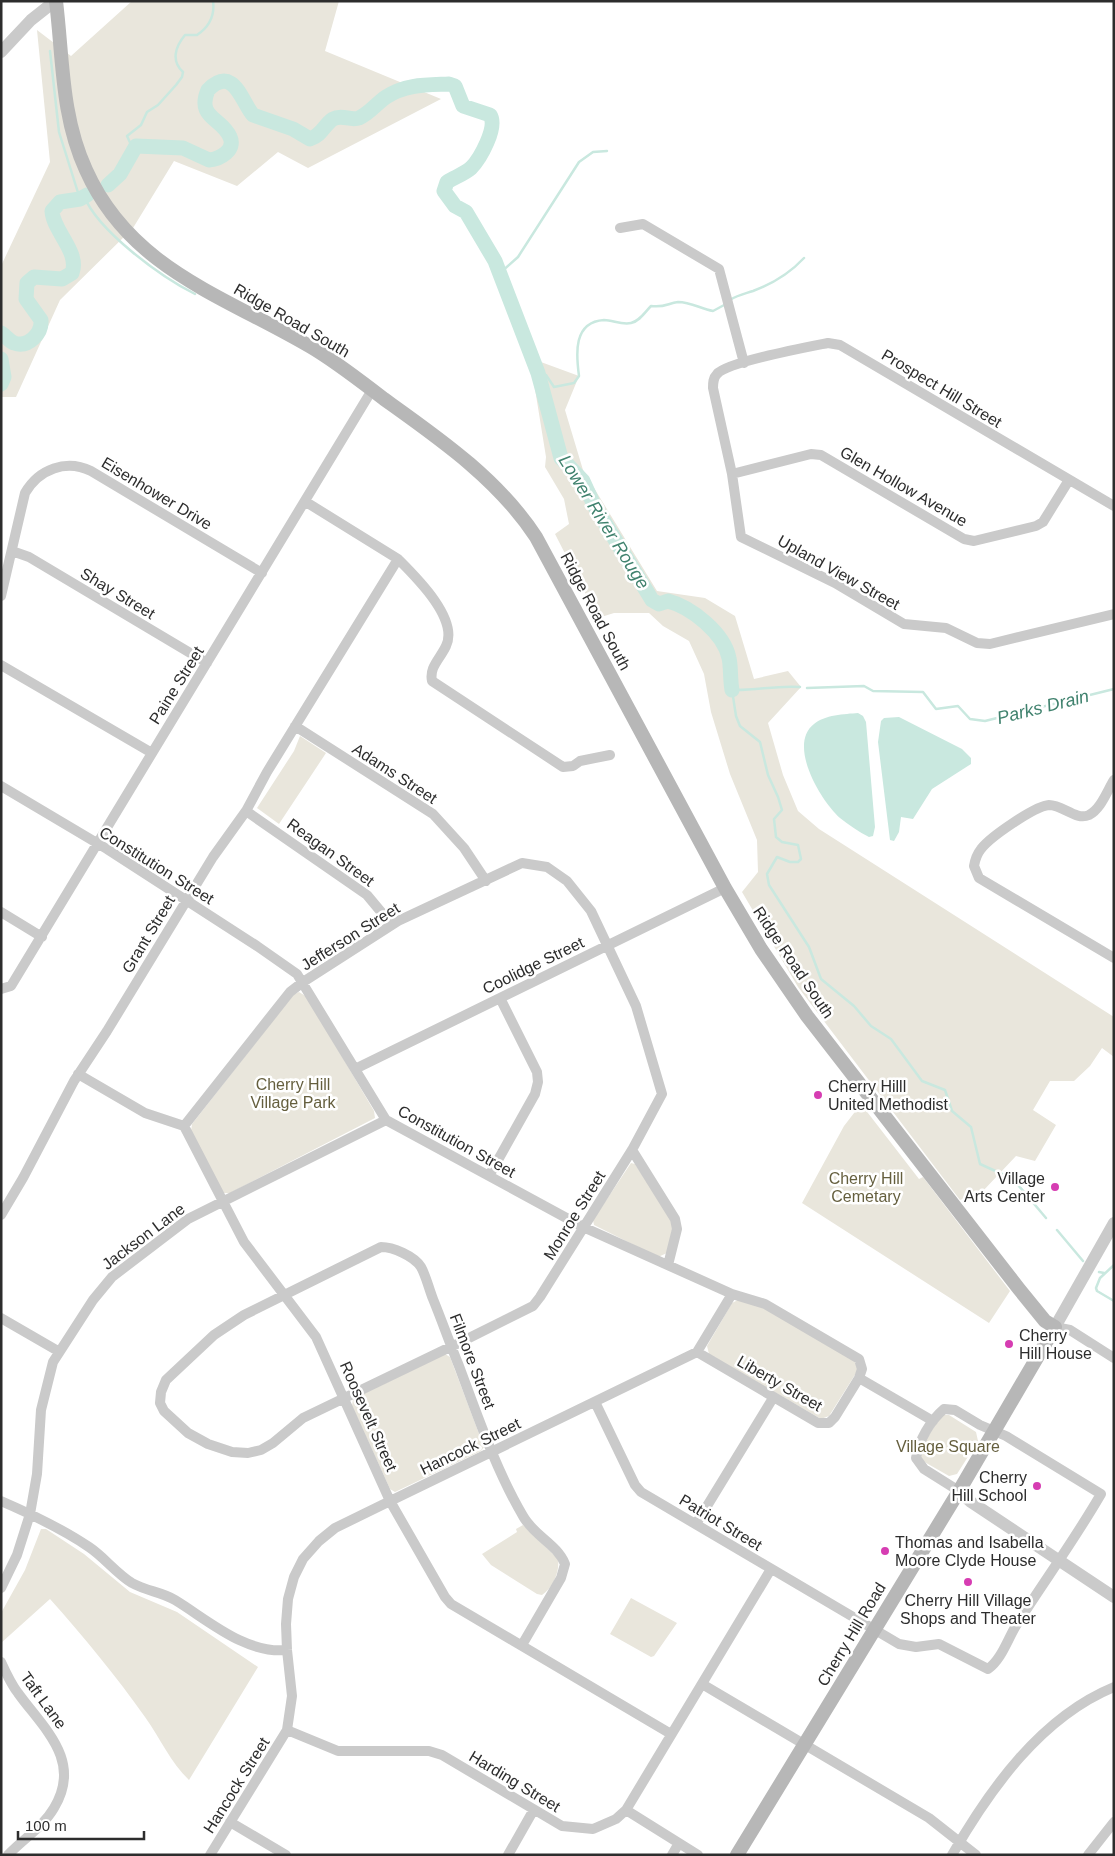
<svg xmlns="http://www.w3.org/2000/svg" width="1115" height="1856" font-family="Helvetica,sans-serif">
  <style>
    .green { fill: #e9e6dc }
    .water { fill: #c9e8df }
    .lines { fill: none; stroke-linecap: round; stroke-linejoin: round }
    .stream { stroke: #c9e8df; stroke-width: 2.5 }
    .river { stroke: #c9e8df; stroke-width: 15 }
    .minor { stroke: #cacaca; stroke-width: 10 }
    .tertiary { stroke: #cacaca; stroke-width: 12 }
    .secondary { stroke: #b7b7b7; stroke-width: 14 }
    .poi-dot { fill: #d63db2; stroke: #fff; stroke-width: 2 }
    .labels { text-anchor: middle; stroke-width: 5; stroke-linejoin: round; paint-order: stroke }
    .street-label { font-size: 16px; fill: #2d2d2d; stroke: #fff }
    .park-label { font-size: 16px; fill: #655f3e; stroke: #fff }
    .poi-label { font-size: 16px; fill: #2d2d2d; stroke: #fff; text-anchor: start }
    .water-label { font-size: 18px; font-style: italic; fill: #40826e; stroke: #fff }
  </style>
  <rect width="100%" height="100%" fill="#fff"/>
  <path class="green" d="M 132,1 L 339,1 L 325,51 L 441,99 L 308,168 L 278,152 L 237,186 L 174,161 L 133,228 L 60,300 L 16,397 L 1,397 L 1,266 L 50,162 L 37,30 L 71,56 Z
    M 530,358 L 579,376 L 565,410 L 583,470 L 657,591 L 705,598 L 735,616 L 754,679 L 788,671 L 801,687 L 768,723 L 783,775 L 798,811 L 819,829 L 1114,1017 L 1114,1057 L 1102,1048 L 1090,1066 L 1074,1081 L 1050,1081 L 1033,1110 L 1056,1125 L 1035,1161 L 1016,1156 L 982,1192 L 960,1200 L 798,987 L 742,892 L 758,872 L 757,840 L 730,774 L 711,712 L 704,674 L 689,641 L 663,626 L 649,613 L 614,613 L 598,618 L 555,534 L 569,524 L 564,499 L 545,467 L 546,457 Z
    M 300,736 L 326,753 L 279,824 L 257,808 L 294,751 Z
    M 299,992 L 307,997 L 374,1111 L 375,1118 L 230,1193 L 223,1193 L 191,1131 L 192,1124 L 293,995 Z
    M 861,1104 L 919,1179 L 923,1177 L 1010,1291 L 989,1323 L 802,1203 L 844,1126 Z
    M 631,1163 L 635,1164 L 671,1219 L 673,1226 L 667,1253 L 658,1257 L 594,1225 L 593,1220 Z
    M 738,1300 L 763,1307 L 855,1361 L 858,1370 L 829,1416 L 821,1419 L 709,1354 L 707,1346 L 732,1303 Z
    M 445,1354 L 450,1357 L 484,1447 L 481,1451 L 395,1492 L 390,1489 L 352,1406 L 353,1399 Z
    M 941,1415 L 949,1415 L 976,1432 L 978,1441 L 957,1474 L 949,1476 L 921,1460 L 919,1452 Z
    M 523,1525 L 558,1559 C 560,1571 553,1588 542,1595 L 537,1594 L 491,1565 L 482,1554 L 517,1532 L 516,1529 Z
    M 41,1529 L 46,1529 L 84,1554 L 130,1592 L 177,1612 L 258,1667 L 189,1780 C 171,1763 160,1738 145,1717 C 116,1676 84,1637 50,1599 L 1,1643 L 1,1613 L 25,1570 Z
    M 631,1598 L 677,1623 L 654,1656 L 651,1657 L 610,1634 Z"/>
  <path class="water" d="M 858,713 L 863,716 L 866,722 L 875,827 L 873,836 L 869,837 C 859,832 849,825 840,818 C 821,801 787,745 814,724 C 824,715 845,714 858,713 Z
    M 899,717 L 962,749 L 971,758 L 971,764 L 932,789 L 913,819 L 901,817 L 899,832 L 894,841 L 890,840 L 878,742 L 881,721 L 884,718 Z"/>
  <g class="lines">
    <path class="stream" d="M 50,51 L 59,132 L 80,199
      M 133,149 L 127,136 L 141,125 L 147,112 L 158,105 L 176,85 L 182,77 L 183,72 C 171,61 175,47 185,35 L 197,35 C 209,27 215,16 213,1
      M 84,196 C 98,231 161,277 195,294
      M 500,273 L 518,257 L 579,162 L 593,152 L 607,151
      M 730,300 C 738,295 744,294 753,291 C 772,284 790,273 804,258
      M 538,373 L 546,375 L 554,387 L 574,383 L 579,376 C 576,354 573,322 604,320 C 613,320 621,325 631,323 C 640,321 645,312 651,306 C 665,308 668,303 678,302 C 691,302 701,309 713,311 L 726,304
      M 800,687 C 777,685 755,691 732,690 L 736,716 L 740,726 L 760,742 L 768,775 L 778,797 L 782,810 L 774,819 L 776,837 L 782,842 L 798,845 L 801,859 L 798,862 L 790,862 L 777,857 L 767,874 L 769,885 L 809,947 L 821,979 L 854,1006 L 871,1026 L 891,1039 L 922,1081 L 945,1090 L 952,1111 L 971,1127 L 980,1164 L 1013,1179 L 1046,1218
      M 807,688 L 864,686 L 873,691 L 923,692 L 936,709 L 958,706 L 970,719 L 985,721 L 1114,689
      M 1057,1230 L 1083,1261
      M 1114,1265 L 1100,1278 L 1096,1288 L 1097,1291 L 1114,1301
      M 1099,1272 L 1104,1273"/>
    <path class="river" d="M 108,185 L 120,174 L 136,146 L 183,148 L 209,160 C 220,159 236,150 230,137 C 222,118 196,118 208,90 C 234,64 242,103 253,115 L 293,129 L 310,139 C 322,135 324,125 333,119 C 342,114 350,121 359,118 C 370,113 377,103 386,97 C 406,84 427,85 449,84 L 455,86 L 463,106 L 490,115 C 498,127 480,159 471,168 C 464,174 455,177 447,182 L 444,191 L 455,206 L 466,212 L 495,261 L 538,373 L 561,458 L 583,481 L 594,505 L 652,600 L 659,604 L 668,601 C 691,607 724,633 729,658 C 731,666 730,680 732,690
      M 1,333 C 6,336 9,341 14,343 C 29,348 42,333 41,320 L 26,299 L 27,283 L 34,277 L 62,279 L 72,273 C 80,252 53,231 52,211 L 60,202 L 80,199 L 87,195
      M 1,359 L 4,377 L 1,384"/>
    <path class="minor" d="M 620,228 L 643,224 L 719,269 L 744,363
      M 732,474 L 811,454 L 821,455 L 964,539 L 974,541 L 1036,526 L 1043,522 L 1069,480
      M 306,502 L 398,559
      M 1114,506 L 840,345 L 828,343 C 808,347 727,362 717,374 C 713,378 713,383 713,388 L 732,474 L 741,537 L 835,583 L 904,624 L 946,628 L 977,643 L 990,644 L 1114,614
      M 12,551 L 29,557 L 207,663
      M 1,596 L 25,493 C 39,469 66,459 91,471 L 262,573
      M 1,665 L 152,753
      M 295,726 L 433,814 L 464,848 L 486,881
      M 1114,780 C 1107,791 1101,809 1089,815 C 1076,821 1063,805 1049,805 C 1035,806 990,837 981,849 C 977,854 975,860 974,866 L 979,878 L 1114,958
      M 1,786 L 107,849 L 257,946 L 297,974 L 386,1120 L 583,1227 L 732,1294 L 765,1304 L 859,1359 L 862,1369 L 859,1378 L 933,1421
      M 246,811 L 367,895 L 392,925
      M 1,912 L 42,937
      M 1,989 L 11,986 L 372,390
      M 355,1069 L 725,888
      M 78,1074 L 145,1113 L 184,1126 L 244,1242 L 316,1337 L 390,1501 L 445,1597 L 451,1604 L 671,1734
      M 184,1126 L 290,992 L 303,982 L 398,921 L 522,863 L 547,867 L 567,881 L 591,911 L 636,1006 L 662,1094 L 632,1150 L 540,1297 L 533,1306 L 459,1343 L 444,1350 L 303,1418 L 273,1443 L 261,1450 L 248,1453 L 232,1452 L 208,1444 L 188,1433 L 164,1411 L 160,1403 L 161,1392 L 166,1380 L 214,1335 L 244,1315 L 381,1247 C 393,1247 414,1256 421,1267 C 426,1276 429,1289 433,1299 C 442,1321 450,1344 459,1366 C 478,1417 496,1470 523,1516 C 534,1536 557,1544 565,1564 L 561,1578 L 522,1645
      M 632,1150 L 675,1219 L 677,1229 L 668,1265
      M 489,1176 L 535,1094 L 538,1082 L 537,1072 L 500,998
      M 1,1215 L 23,1178 L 74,1081 L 107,1031 L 213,857 L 246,811 L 267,772 L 398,559 C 416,577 459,619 446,646 C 440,659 429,667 432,681 L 563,767 L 573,766 L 580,761 L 610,755
      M 1,1318 L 58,1351
      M 1055,1327 L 1070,1330 L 1114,1358
      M 697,1352 L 818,1423 L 829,1423 L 835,1417 L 859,1378
      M 595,1402 L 635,1485 L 641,1492 L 899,1644 L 916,1647 L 939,1644 L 988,1669 C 1002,1659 1008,1638 1017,1624 C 1045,1580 1075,1539 1101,1494 L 1006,1436 L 980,1425 L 955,1410 L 944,1409 C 930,1421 919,1440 916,1458 L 924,1469 L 959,1491
      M 1,1501 C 31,1514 61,1528 89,1547 C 104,1557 116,1573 132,1583 C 146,1591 162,1592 175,1600 C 208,1620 245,1654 287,1650
      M 696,1524 L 773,1398
      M 1,1588 L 17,1555 L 30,1514 L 37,1474 L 41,1410 L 53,1362 L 93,1300 L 112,1277 L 188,1219 L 386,1120
      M 1,1662 C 6,1673 11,1684 18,1693 C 43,1728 83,1760 54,1808 C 43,1827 23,1839 8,1855
      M 702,1684 L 929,1818 L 976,1855
      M 287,1730 L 338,1751 L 429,1751 L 442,1755 L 562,1826 L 593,1829 L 616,1819 L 626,1810 L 771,1569
      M 626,1810 L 698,1855
      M 230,1822 L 286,1855
      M 210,1855 L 287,1730 L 292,1696 L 287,1650 L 286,1624 L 288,1599 L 294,1577 L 303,1559 L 319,1541 L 335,1528 L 382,1505 L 697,1352 L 732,1294
      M 508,1855 L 533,1811
      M 672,1855 L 679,1843
      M 952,1855 C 990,1789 1041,1717 1114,1687
      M 1088,1855 L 1114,1822"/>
    <path class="tertiary" d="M 1,52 L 31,20 L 55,1
      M 1055,1327 L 1114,1223
      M 959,1491 L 971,1502 L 1114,1597"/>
    <path class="secondary" d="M 56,1 C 63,58 61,116 86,170 C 131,271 228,297 316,350 C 340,365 362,382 384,399 C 440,439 498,479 536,537 L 725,888 L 761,949 L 807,1016 L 1019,1289 L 1045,1321 L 1055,1327 L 959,1491 L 737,1855"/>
  </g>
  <g class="poi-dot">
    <circle cx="818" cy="1095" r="5"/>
    <circle cx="1055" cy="1187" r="5"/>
    <circle cx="1009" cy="1344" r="5"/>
    <circle cx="1037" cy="1486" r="5"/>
    <circle cx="885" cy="1551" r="5"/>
    <circle cx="968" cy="1582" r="5"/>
  </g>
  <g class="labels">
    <g class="street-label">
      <text transform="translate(292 320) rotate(30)" y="6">Ridge Road South</text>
      <text transform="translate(942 388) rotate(31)" y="6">Prospect Hill Street</text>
      <text transform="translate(904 486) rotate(30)" y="6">Glen Hollow Avenue</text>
      <text transform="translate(157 493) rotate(31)" y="6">Eisenhower Drive</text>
      <text transform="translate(839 572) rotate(29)" y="6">Upland View Street</text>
      <text transform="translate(118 593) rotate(31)" y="6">Shay Street</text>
      <text transform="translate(596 611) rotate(62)" y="6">Ridge Road South</text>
      <text transform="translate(176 685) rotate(-58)" y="6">Paine Street</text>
      <text transform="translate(395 773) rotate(33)" y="6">Adams Street</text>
      <text transform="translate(331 852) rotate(36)" y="6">Reagan Street</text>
      <text transform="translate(157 865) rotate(32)" y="6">Constitution Street</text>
      <text transform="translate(148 934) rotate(-59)" y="6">Grant Street</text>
      <text transform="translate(350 936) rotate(-32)" y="6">Jefferson Street</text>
      <text transform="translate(794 962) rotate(56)" y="6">Ridge Road South</text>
      <text transform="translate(533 965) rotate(-26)" y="6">Coolidge Street</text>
      <text transform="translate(457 1141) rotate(29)" y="6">Constitution Street</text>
      <text transform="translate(574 1215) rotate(-58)" y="6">Monroe Street</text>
      <text transform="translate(143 1236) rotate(-37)" y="6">Jackson Lane</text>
      <text transform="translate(473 1361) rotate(69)" y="6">Filmore Street</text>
      <text transform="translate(780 1383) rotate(30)" y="6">Liberty Street</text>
      <text transform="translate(369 1416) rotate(66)" y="6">Roosevelt Street</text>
      <text transform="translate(470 1446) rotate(-26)" y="6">Hancock Street</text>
      <text transform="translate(721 1522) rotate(31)" y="6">Patriot Street</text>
      <text transform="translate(851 1634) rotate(-59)" y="6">Cherry Hill Road</text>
      <text transform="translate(44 1700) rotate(54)" y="6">Taft Lane</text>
      <text transform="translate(515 1781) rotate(31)" y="6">Harding Street</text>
      <text transform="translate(236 1785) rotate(-58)" y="6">Hancock Street</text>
    </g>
    <g class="park-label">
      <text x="293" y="1090">Cherry Hill<tspan x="293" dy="18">Village Park</tspan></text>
      <text x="866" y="1184">Cherry Hill<tspan x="866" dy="18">Cemetary</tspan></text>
      <text x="948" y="1452">Village Square</text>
    </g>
    <g class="poi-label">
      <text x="828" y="1092">Cherry Hilll<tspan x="828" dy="18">United Methodist</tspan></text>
      <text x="1045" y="1184" text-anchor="end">Village<tspan x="1045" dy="18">Arts Center</tspan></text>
      <text x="1019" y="1341">Cherry<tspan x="1019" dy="18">Hill House</tspan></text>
      <text x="1027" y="1483" text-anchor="end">Cherry<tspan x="1027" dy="18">Hill School</tspan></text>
      <text x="895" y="1548">Thomas and Isabella<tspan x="895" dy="18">Moore Clyde House</tspan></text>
      <text x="968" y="1606" text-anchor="middle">Cherry Hill Village<tspan x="968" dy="18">Shops and Theater</tspan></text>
    </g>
    <g class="water-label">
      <text transform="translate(604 522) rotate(58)" y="6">Lower River Rouge</text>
      <text transform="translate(1043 707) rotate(-14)" y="6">Parks Drain</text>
    </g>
  </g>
  <rect width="1115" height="1856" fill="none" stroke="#2d2d2d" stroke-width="5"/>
  <path d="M18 1831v8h126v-8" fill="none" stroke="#2d2d2d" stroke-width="2.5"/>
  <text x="25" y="1831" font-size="15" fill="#2d2d2d" stroke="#ffffff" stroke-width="4" paint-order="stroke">100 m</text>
</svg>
